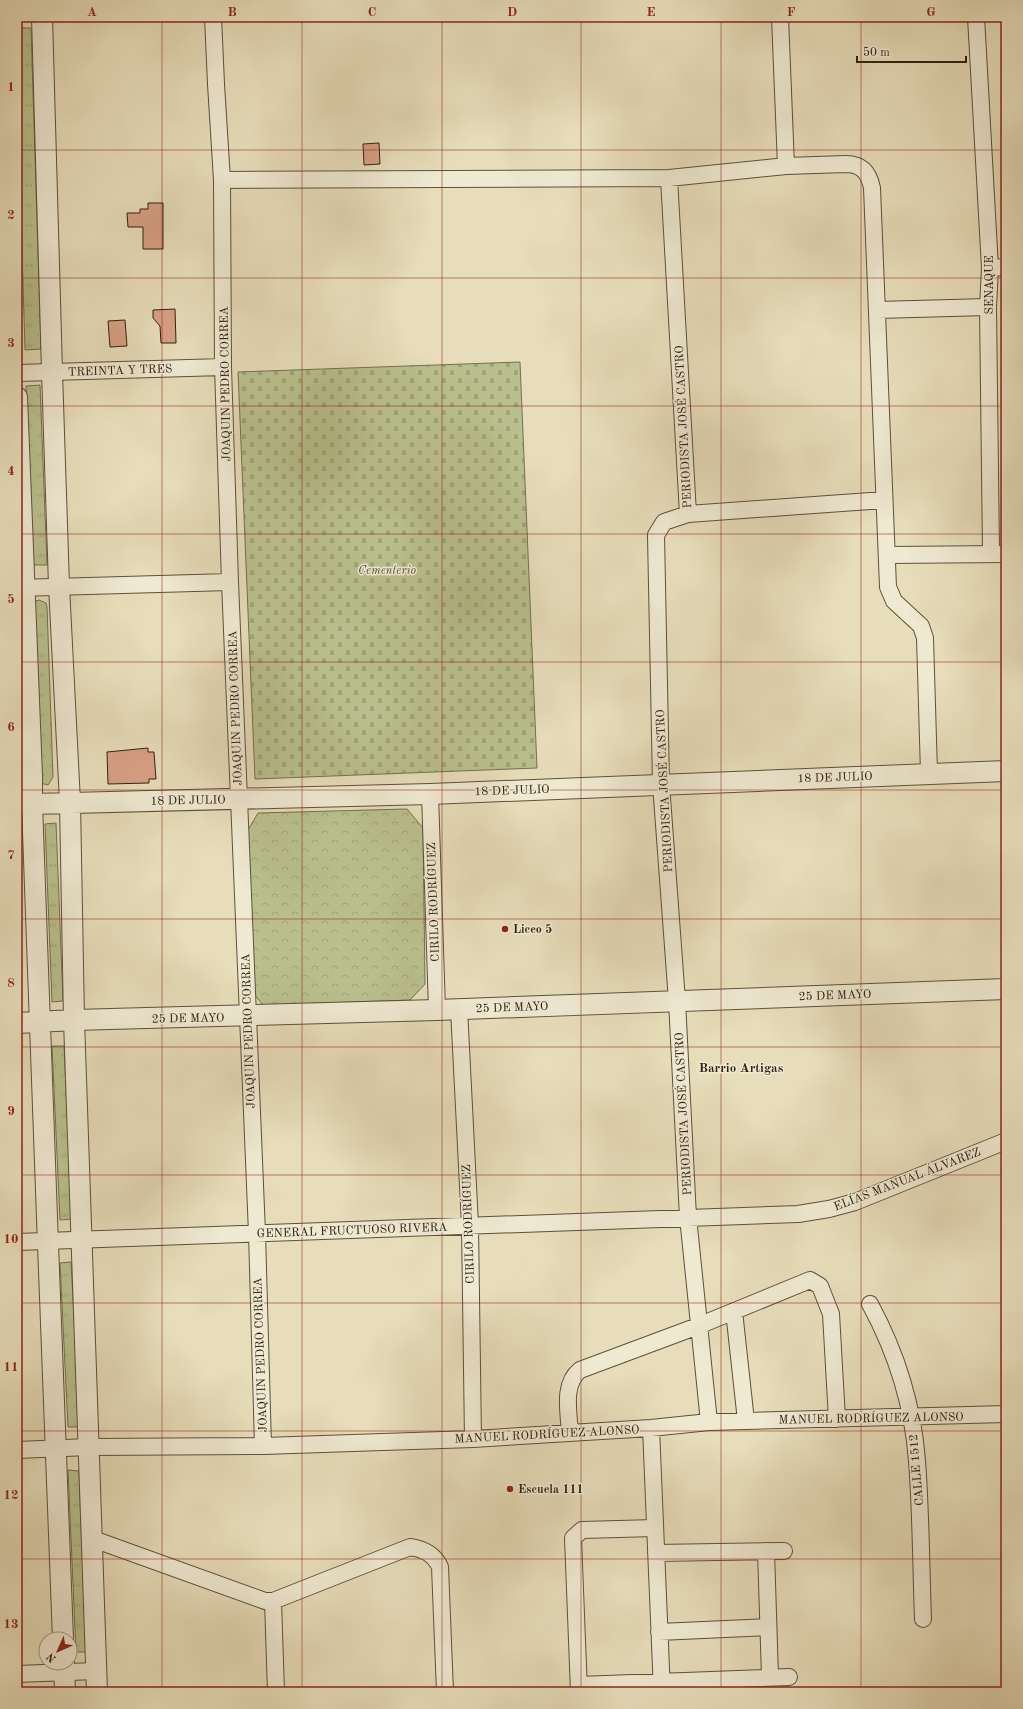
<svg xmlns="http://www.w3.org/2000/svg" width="1023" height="1709" font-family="'Old Standard TT',serif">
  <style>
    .grass { fill: url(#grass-tufts); stroke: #74704f }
    .cemetery { fill: url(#cemetery-stones); stroke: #74704f }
    .park { fill: url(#park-crowns); stroke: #74704f }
    .building { fill: #d8a086; stroke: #302111 }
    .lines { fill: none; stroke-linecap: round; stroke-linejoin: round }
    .minor-casing { stroke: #5e503b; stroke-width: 18 }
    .tertiary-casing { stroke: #5e503b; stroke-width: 22 }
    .minor { stroke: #efe9d2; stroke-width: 16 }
    .tertiary { stroke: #efe9d2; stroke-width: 20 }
    .grid { fill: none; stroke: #8f2418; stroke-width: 1; stroke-opacity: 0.55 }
    .poi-dot { fill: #8f2418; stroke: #efe9d2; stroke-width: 1.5 }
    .labels { text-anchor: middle; stroke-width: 3; stroke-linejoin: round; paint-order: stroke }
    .street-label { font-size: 12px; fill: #302111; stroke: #efe9d2 }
    .park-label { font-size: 12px; font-style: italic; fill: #524930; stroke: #efe9d2 }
    .poi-label { font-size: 12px; font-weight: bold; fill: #302111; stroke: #efe9d2; text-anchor: start }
    .neighbourhood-label { font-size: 13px; font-weight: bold; fill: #302111; stroke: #efe9d2 }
    .neatline { fill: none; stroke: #8f2418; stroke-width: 1.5 }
    .grid-label { font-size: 13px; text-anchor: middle; font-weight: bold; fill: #8f2418 }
  </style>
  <defs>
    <pattern id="grass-tufts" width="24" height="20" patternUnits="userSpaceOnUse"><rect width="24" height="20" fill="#b9c08d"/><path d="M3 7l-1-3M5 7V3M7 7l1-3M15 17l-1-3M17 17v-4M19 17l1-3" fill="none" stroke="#9fa579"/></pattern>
    <pattern id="cemetery-stones" width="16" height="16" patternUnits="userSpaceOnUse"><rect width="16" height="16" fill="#b9c08d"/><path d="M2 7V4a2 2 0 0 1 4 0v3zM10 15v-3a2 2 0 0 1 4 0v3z" fill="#9fa579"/></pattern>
    <pattern id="park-crowns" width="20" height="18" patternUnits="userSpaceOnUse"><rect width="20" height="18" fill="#b9c08d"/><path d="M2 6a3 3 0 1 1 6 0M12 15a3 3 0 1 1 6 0" fill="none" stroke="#9fa579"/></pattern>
  </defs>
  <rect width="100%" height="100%" fill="#e7ddba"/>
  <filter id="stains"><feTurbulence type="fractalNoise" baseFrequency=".005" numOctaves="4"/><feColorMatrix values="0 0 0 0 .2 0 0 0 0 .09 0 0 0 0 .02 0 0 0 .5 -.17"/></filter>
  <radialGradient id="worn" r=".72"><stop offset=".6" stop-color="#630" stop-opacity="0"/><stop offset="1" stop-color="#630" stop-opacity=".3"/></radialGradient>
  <path class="grass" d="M 17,28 L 31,28 L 41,349 L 25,350 L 17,80 Z
    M 40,385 L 47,565 L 32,565 L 26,386 Z
    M 39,600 L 46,603 L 47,607 L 53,777 L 48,785 L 40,783 L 32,607 L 36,601 Z
    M 56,823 L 63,1001 L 52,1002 L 45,824 Z
    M 52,1046 L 64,1046 L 72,1219 L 60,1220 Z
    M 71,1262 L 80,1427 L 68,1427 L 60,1263 Z
    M 68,1470 L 79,1471 L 86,1652 L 76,1652 Z"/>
  <path class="cemetery" d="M 520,362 L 537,768 L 255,779 L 238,372 Z"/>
  <path class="park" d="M 407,809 L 423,828 L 425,984 L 410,1000 L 263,1005 L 253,993 L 248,830 L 258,813 Z"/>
  <path class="building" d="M 379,143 L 380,164 L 364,165 L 363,144 Z
    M 148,203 L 163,203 L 163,249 L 143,249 L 143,227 L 128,227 L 127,213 L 140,213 L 140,209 L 148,209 Z
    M 175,309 L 176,343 L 161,343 L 160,326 L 153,318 L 153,310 Z
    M 125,320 L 127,346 L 110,347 L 108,321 Z
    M 148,748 L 148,752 L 154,752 L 156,779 L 149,779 L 149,783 L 108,784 L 107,752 Z"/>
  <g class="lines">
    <defs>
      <path id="minor" d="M 213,17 L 216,84 L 222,180 L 223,367 L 230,582 L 257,1233 L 263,1446
        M 780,17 L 786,166
        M 976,17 L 990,268 L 988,307 L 991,553
        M 669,178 L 688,514
        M 222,180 L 669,178 L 786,166 L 846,164 C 862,164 869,173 872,188 L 888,587 L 894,601 L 921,626 L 925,638 L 929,773
        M 990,268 L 1006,267
        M 877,310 L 988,307
        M 17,373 L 223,367
        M 887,555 L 1006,554
        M 17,588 L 230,582
        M 430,794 L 437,1010
        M 17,804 L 32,804
        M 459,1009 L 470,1225 L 473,1439
        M 17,1242 L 798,1214 L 829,1209 L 855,1202 L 1006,1141
        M 870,1304 C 896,1352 913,1406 917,1461 C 921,1513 921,1566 923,1619
        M 734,1311 L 746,1421
        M 709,1422 L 688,1217 L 677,1001 L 661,784 L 656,535 L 664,522 L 688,514 L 884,500
        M 651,1428 L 662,1692
        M 570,1433 C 569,1413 562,1384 580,1370 L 698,1326 L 810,1280 L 820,1286 L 831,1314 L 837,1419
        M 17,1450 L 89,1447 L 263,1446 L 473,1439 L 651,1428 L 709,1422 L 1006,1414
        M 93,1539 L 265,1601 L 273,1601 L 410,1547 C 424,1549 434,1554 440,1567 L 445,1692
        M 766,1551 L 770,1677
        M 656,1553 L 784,1551
        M 273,1601 L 276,1692
        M 659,1632 L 768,1627
        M 17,1674 L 96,1671
        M 579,1685 L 789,1677
        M 579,1692 L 573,1538 L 582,1530 L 655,1528"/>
      <path id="tertiary" d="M 42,17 L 52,372 L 59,586 L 70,802 L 74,1020 L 97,1692
        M 17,397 L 32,776 L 32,804 C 41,1082 53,1361 63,1639
        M 32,804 L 430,794 L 1006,771
        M 17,1023 L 74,1020 L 437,1010 L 1006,989
        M 64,1663 L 65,1692"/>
    </defs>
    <use href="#minor" class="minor-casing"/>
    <use href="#tertiary" class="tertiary-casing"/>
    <use href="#minor" class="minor"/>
    <use href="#tertiary" class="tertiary"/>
  </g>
  <path class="grid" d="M 162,17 L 162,1692M 302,17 L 302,1692M 442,17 L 442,1692M 581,17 L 581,1692M 721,17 L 721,1692M 861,17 L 861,1692M 17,150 L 1006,150M 17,278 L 1006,278M 17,406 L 1006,406M 17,534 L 1006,534M 17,662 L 1006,662M 17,790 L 1006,790M 17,919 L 1006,919M 17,1047 L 1006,1047M 17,1175 L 1006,1175M 17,1303 L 1006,1303M 17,1431 L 1006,1431M 17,1559 L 1006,1559"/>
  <g class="poi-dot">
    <circle cx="505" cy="929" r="4"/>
    <circle cx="510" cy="1489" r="4"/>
  </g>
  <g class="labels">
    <g class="street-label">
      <text transform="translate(989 285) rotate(-90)" y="4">SENAQUE</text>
      <text transform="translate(120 370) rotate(-2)" y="4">TREINTA Y TRES</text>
      <text transform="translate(225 384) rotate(-91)" y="4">JOAQUIN PEDRO CORREA</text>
      <text transform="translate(683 427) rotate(-93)" y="4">PERIODISTA JOSÉ CASTRO</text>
      <text transform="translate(235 708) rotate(-92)" y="4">JOAQUIN PEDRO CORREA</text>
      <text transform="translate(835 777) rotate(-2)" y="4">18 DE JULIO</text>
      <text transform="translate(512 790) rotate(-2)" y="4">18 DE JULIO</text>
      <text transform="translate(664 791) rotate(-93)" y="4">PERIODISTA JOSÉ CASTRO</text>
      <text transform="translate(188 800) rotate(-1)" y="4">18 DE JULIO</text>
      <text transform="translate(433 902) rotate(-92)" y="4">CIRILO RODRÍGUEZ</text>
      <text transform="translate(835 995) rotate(-2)" y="4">25 DE MAYO</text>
      <text transform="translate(512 1007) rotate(-2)" y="4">25 DE MAYO</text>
      <text transform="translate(188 1018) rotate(-1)" y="4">25 DE MAYO</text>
      <text transform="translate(248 1031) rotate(-92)" y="4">JOAQUIN PEDRO CORREA</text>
      <text transform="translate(683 1114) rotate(-93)" y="4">PERIODISTA JOSÉ CASTRO</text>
      <text transform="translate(907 1179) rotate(-21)" y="4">ELÍAS MANUAL ÁLVAREZ</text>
      <text transform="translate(468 1224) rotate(-92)" y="4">CIRILO RODRÍGUEZ</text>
      <text transform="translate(352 1230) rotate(-2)" y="4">GENERAL FRUCTUOSO RIVERA</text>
      <text transform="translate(260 1355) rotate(-92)" y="4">JOAQUIN PEDRO CORREA</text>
      <text transform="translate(871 1418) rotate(-1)" y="4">MANUEL RODRÍGUEZ ALONSO</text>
      <text transform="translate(547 1434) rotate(-3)" y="4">MANUEL RODRÍGUEZ ALONSO</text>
      <text transform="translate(916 1470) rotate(-95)" y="4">CALLE 1512</text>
    </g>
    <g class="park-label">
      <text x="387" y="574">Cementerio</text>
    </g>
    <g class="poi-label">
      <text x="513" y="933">Liceo 5</text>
      <text x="518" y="1493">Escuela 111</text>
    </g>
    <g class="neighbourhood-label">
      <text x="741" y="1072">Barrio Artigas</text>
    </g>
  </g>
  <rect width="1023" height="1709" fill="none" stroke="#e7ddba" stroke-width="44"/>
  <g transform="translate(58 1651) rotate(225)"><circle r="19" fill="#efe9d2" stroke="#a39985"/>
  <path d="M0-3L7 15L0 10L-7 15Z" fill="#8f2418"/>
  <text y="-6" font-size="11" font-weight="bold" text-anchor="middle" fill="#302111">N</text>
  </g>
  <path d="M857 56v6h109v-6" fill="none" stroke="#302111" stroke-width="2"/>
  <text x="863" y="56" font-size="12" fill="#302111" stroke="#efe9d2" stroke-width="3" paint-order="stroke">50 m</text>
  <rect x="22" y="22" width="979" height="1665" class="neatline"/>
  <g class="grid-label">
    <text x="92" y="16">A</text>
    <text x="232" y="16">B</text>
    <text x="372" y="16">C</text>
    <text x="512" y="16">D</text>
    <text x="651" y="16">E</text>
    <text x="791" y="16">F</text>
    <text x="931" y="16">G</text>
    <text x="11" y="91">1</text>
    <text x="11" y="219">2</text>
    <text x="11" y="347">3</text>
    <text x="11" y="475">4</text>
    <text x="11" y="603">5</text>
    <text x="11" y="731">6</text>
    <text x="11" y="859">7</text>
    <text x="11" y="987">8</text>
    <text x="11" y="1115">9</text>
    <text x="11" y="1243">10</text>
    <text x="11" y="1371">11</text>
    <text x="11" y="1499">12</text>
    <text x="11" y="1628">13</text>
  </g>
  <rect width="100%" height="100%" filter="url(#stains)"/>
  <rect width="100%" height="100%" fill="url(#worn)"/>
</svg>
